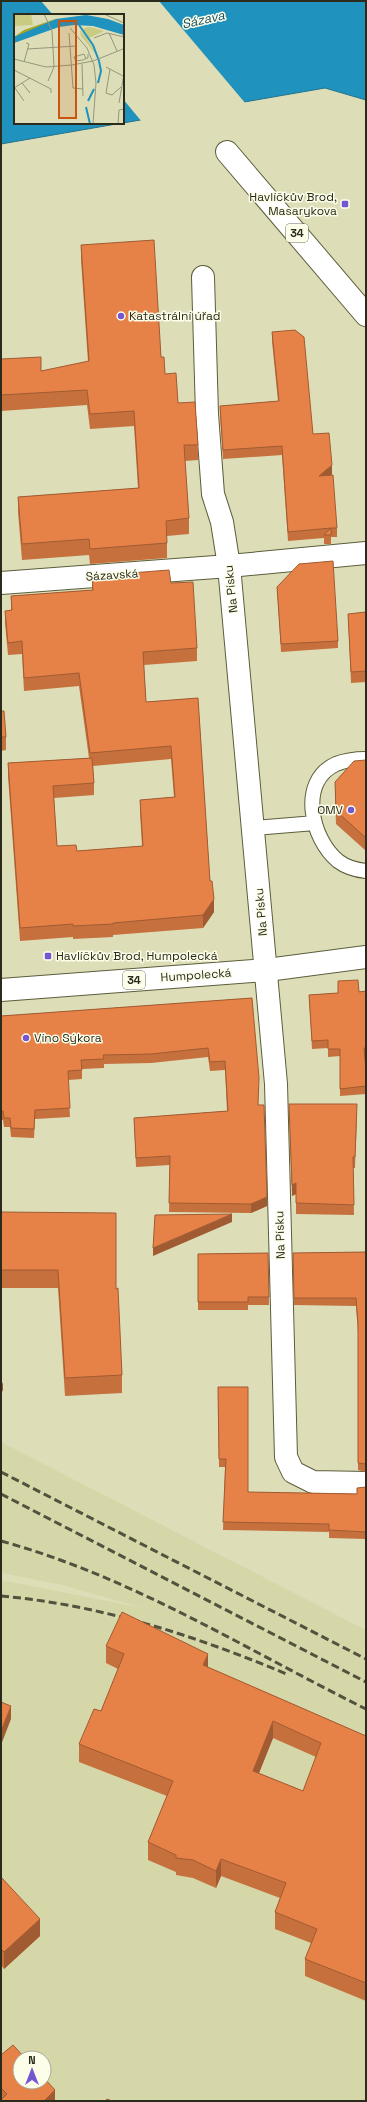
<svg xmlns="http://www.w3.org/2000/svg" width="367" height="2102" font-family="'Space Grotesk',sans-serif">
  <style>
    .built { fill: #d6d7a9; fill-rule: evenodd }
    .water { fill: #1f92bd; stroke: #23738d }
    .pier { fill: #dddeb8 }
    .lines { fill: none; stroke-linecap: round; stroke-linejoin: round }
    .service-casing { stroke: #5c5d3b; stroke-width: 16 }
    .minor-casing { stroke: #5c5d3b; stroke-width: 24 }
    .primary-casing { stroke: #5c5d3b; stroke-width: 24 }
    .service { stroke: #fff; stroke-width: 14 }
    .minor { stroke: #fff; stroke-width: 22 }
    .primary { stroke: #fff; stroke-width: 22 }
    .rail { stroke: #52523e; stroke-width: 3; stroke-dasharray: 8 4; stroke-linecap: butt }
    .wall { fill: #c6703d; fill-rule: evenodd }
    .shaded-wall { fill: #a15b32 }
    .building { fill: #e68247; stroke: #a15b32; fill-rule: evenodd }
    .poi-dot { fill: #7257d1; stroke: #fdfeea; stroke-width: 1.5 }
    .labels { text-anchor: middle; stroke-width: 3; stroke-linejoin: round; paint-order: stroke }
    .shield { fill: #fdfeea; stroke: #6a6a5a; stroke-width: 1 }
    .shield-label { font-size: 11px; font-weight: bold; fill: #2b2b1c }
    .poi-label { font-size: 12px; fill: #2b2b1c; stroke: #fdfeea; text-anchor: start }
    .street-label { font-size: 12px; fill: #2b2b1c; stroke: #fdfeea }
    .water-label { font-size: 13px; font-style: italic; fill: #104b62; stroke: #fdfeea }
    .inset-river { fill: none; stroke: #1f92bd; stroke-width: 2 }
    .inset-road { fill: none; stroke: #96967a; stroke-width: 1 }
    .view { fill: #cc520e; fill-opacity: 0.15; stroke: #cc520e; stroke-width: 2 }
    .inset-edge { fill: none; stroke: #2b2b1c; stroke-width: 2 }
  </style>
  <rect width="100%" height="100%" fill="#dddeb8"/>
  <path class="built" d="M 1,1442 L 366,1630 L 366,2101 L 1,2101 L 1,1580 L 143,1608 L 62,1585 L 1,1573 ZM 20,2058 L 44,2058 L 44,2082 L 20,2082 Z"/>
  <path class="water" d="M 1,1 L 366,1 L 366,100 L 325,88 L 123,123 L 123,15 L 15,15 L 15,123 L 122,123 L 1,144 Z"/>
  <path class="pier" d="M 41,1 L 159,1 L 246,104 L 142,122 L 123,99 L 123,15 L 53,15 Z"/>
  <g class="lines">
    <defs>
      <path id="service" d="M 366,759 C 356,759 346,760 336,764 C 298,781 311,839 338,861 C 346,867 356,870 366,871
        M 254,828 L 315,823"/>
      <path id="minor" d="M 203,277 L 207,414 L 213,494 L 222,522 L 229,566 L 276,1084 L 286,1457 L 293,1472 L 313,1482 L 366,1483
        M 1,583 L 229,566 L 366,553"/>
      <path id="primary" d="M 227,152 L 366,315
        M 1,990 L 267,970 L 366,957"/>
    </defs>
    <use href="#service" class="service-casing"/>
    <use href="#minor" class="minor-casing"/>
    <use href="#primary" class="primary-casing"/>
    <use href="#service" class="service"/>
    <use href="#minor" class="minor"/>
    <use href="#primary" class="primary"/>
    <path class="rail" d="M 1,1472 L 366,1659
      M 1,1494 L 366,1682
      M 1,1541 C 132,1577 245,1649 366,1709
      M 1,1596 C 102,1605 196,1636 289,1675"/>
  </g>
  <path class="wall" d="M 81,245 L 161,357 L 165,374 L 178,403 L 198,445 L 198,460 L 185,461 L 189,518 L 189,534 L 167,536 L 167,558 L 90,564 L 89,555 L 22,560 L 18,512 L 18,497 L 138,488 L 134,426 L 90,429 L 87,405 L 1,411 L 1,359 L 41,371 L 88,362 L 81,260 Z
    M 272,332 L 313,434 L 332,474 L 331,475 L 337,528 L 337,537 L 331,537 L 331,544 L 324,544 L 324,538 L 288,541 L 282,455 L 223,459 L 220,415 L 220,406 L 278,401 L 272,341 Z
    M 92,576 L 171,583 L 197,648 L 197,661 L 144,665 L 146,702 L 198,698 L 210,881 L 214,912 L 203,928 L 113,935 L 113,937 L 73,939 L 73,937 L 20,941 L 8,776 L 8,763 L 89,758 L 79,686 L 24,691 L 22,654 L 8,655 L 5,623 L 5,611 L 11,610 L 11,596 L 92,590 ZM 171,759 L 174,797 L 140,800 L 140,812 L 142,846 L 77,851 L 57,846 L 54,798 L 94,795 L 94,783 L 93,766 Z
    M 277,587 L 338,641 L 338,648 L 281,652 Z
    M 366,612 L 366,682 L 351,683 L 348,614 Z
    M 1,711 L 6,737 L 6,750 L 1,751 Z
    M 366,760 L 366,850 L 365,850 L 336,824 L 335,796 L 335,782 Z
    M 366,991 L 366,1056 L 365,1056 L 366,1071 L 366,1094 L 340,1096 L 340,1056 L 328,1057 L 328,1048 L 312,1049 L 309,995 Z
    M 252,998 L 258,1105 L 267,1206 L 251,1213 L 169,1212 L 170,1165 L 136,1167 L 134,1118 L 227,1111 L 225,1070 L 210,1071 L 208,1057 L 151,1063 L 104,1064 L 104,1068 L 82,1069 L 82,1079 L 68,1080 L 70,1117 L 35,1119 L 34,1138 L 11,1137 L 10,1127 L 4,1127 L 3,1120 L 1,1120 L 1,1016 Z
    M 289,1114 L 357,1114 L 355,1168 L 353,1168 L 354,1215 L 296,1214 L 296,1194 L 292,1196 Z
    M 1,1212 L 116,1289 L 122,1375 L 122,1393 L 65,1396 L 58,1288 L 1,1288 Z
    M 366,1252 L 366,1472 L 358,1470 L 358,1332 L 356,1306 L 294,1305 L 293,1253 Z
    M 268,1253 L 269,1305 L 248,1305 L 248,1310 L 198,1310 L 198,1254 Z
    M 218,1387 L 248,1492 L 357,1494 L 366,1487 L 366,1539 L 329,1538 L 329,1532 L 223,1530 L 225,1467 L 219,1467 Z
    M 106,1646 L 208,1667 L 366,1736 L 366,2001 L 305,1976 L 305,1959 L 311,1943 L 275,1929 L 275,1912 L 280,1898 L 221,1876 L 216,1888 L 193,1878 L 176,1875 L 176,1872 L 148,1860 L 148,1842 L 167,1796 L 79,1762 L 79,1744 L 101,1711 L 118,1669 L 106,1663 ZM 273,1738 L 316,1757 L 303,1791 L 259,1773 Z
    M 1,1877 L 40,1936 L 4,1969 L 1,1965 Z
    M 1,2055 L 55,2101 L 1,2101 Z"/>
  <path class="shaded-wall" d="M 332,465 L 332,474 L 319,485 L 319,476 Z
    M 214,899 L 214,912 L 203,928 L 203,915 Z
    M 296,1183 L 296,1194 L 292,1196 L 292,1185 Z
    M 267,1197 L 267,1206 L 251,1213 L 251,1204 Z
    M 232,1214 L 232,1222 L 153,1256 L 153,1248 Z
    M 3,1382 L 3,1390 L 1,1394 L 1,1386 Z
    M 208,1654 L 208,1671 L 203,1665 Z
    M 11,1706 L 11,1719 L 1,1745 L 1,1731 Z
    M 273,1721 L 273,1738 L 253,1788 L 253,1771 Z
    M 221,1859 L 221,1876 L 216,1888 L 216,1871 Z
    M 40,1919 L 40,1936 L 4,1969 L 4,1952 Z
    M 55,2090 L 55,2101 L 44,2101 Z"/>
  <path class="building" d="M 154,240 L 161,357 L 164,357 L 165,374 L 176,373 L 178,403 L 195,402 L 198,445 L 184,445 L 189,518 L 166,521 L 167,543 L 90,549 L 89,539 L 22,544 L 18,497 L 139,488 L 134,411 L 90,414 L 87,390 L 1,395 L 1,359 L 41,357 L 41,371 L 89,361 L 81,245 Z
    M 295,330 L 304,337 L 313,434 L 329,433 L 332,465 L 319,476 L 333,475 L 337,528 L 331,528 L 331,535 L 324,535 L 331,528 L 288,532 L 282,446 L 223,450 L 220,406 L 279,401 L 272,332 Z
    M 333,561 L 338,641 L 281,644 L 277,587 L 299,564 Z
    M 169,570 L 171,583 L 193,582 L 197,648 L 143,652 L 146,702 L 198,698 L 210,881 L 212,881 L 214,899 L 203,915 L 113,923 L 113,924 L 73,926 L 73,924 L 20,928 L 8,763 L 92,758 L 94,783 L 53,786 L 57,846 L 76,845 L 77,851 L 143,846 L 140,800 L 175,797 L 171,746 L 90,753 L 79,673 L 24,678 L 22,641 L 8,643 L 5,611 L 12,610 L 11,596 L 93,590 L 92,576 Z
    M 366,612 L 366,671 L 351,672 L 348,614 Z
    M 1,711 L 4,711 L 6,737 L 1,737 Z
    M 366,760 L 366,837 L 365,837 L 336,811 L 335,782 L 354,761 Z
    M 358,980 L 359,992 L 366,991 L 366,1048 L 364,1048 L 366,1071 L 366,1086 L 340,1089 L 340,1049 L 328,1049 L 328,1040 L 312,1041 L 309,995 L 338,993 L 338,981 Z
    M 252,998 L 259,1078 L 258,1105 L 264,1105 L 267,1197 L 251,1204 L 169,1203 L 170,1156 L 136,1158 L 134,1118 L 228,1111 L 225,1061 L 210,1062 L 208,1048 L 151,1054 L 103,1055 L 104,1059 L 81,1060 L 82,1070 L 68,1071 L 70,1108 L 35,1110 L 34,1129 L 11,1128 L 10,1118 L 4,1118 L 3,1111 L 1,1111 L 1,1016 Z
    M 289,1104 L 357,1104 L 355,1157 L 353,1157 L 354,1205 L 296,1203 L 296,1183 L 292,1185 Z
    M 1,1212 L 116,1213 L 116,1289 L 118,1288 L 122,1375 L 65,1378 L 58,1270 L 1,1270 Z
    M 232,1214 L 153,1248 L 155,1215 Z
    M 366,1252 L 366,1464 L 358,1463 L 358,1324 L 356,1298 L 294,1298 L 293,1253 Z
    M 268,1253 L 269,1297 L 248,1297 L 248,1302 L 198,1302 L 198,1254 Z
    M 218,1387 L 248,1387 L 248,1492 L 357,1494 L 357,1488 L 366,1487 L 366,1532 L 329,1530 L 329,1524 L 223,1522 L 226,1459 L 219,1459 Z
    M 122,1612 L 208,1654 L 203,1665 L 366,1736 L 366,1983 L 305,1959 L 317,1929 L 275,1912 L 286,1883 L 221,1859 L 216,1871 L 193,1860 L 176,1858 L 176,1855 L 148,1842 L 173,1781 L 79,1744 L 94,1709 L 101,1711 L 124,1654 L 106,1646 ZM 273,1721 L 321,1743 L 303,1791 L 253,1771 Z
    M 1,1702 L 11,1706 L 1,1731 Z
    M 1,1877 L 40,1919 L 4,1952 L 1,1949 Z
    M 13,2045 L 25,2058 L 20,2058 L 20,2082 L 44,2082 L 44,2078 L 55,2090 L 44,2101 L 1,2101 L 1,2100 L 7,2094 L 1,2088 L 1,2055 Z
    M 107,2099 L 112,2101 L 105,2101 Z"/>
  <g class="poi-dot">
    <rect x="341" y="200" width="8" height="8" rx="2"/>
    <circle cx="121" cy="316" r="4"/>
    <circle cx="351" cy="810" r="4"/>
    <rect x="44" y="952" width="8" height="8" rx="2"/>
    <circle cx="26" cy="1038" r="4"/>
  </g>
  <g class="labels">
    <g class="shield">
      <rect x="286" y="224" width="22" height="18" rx="3"/>
      <rect x="123" y="971" width="22" height="18" rx="3"/>
    </g>
    <g class="shield-label">
      <text x="297" y="237">34</text>
      <text x="134" y="984">34</text>
    </g>
    <g class="poi-label">
      <text x="337" y="201" text-anchor="end">Havlíčkův Brod,<tspan x="337" dy="14">Masarykova</tspan></text>
      <text x="129" y="320">Katastrální úřad</text>
      <text x="343" y="814" text-anchor="end">OMV</text>
      <text x="56" y="960">Havlíčkův Brod, Humpolecká</text>
      <text x="34" y="1042">Víno Sýkora</text>
    </g>
    <g class="street-label">
      <text transform="translate(112 575) rotate(-4)" y="4">Sázavská</text>
      <text transform="translate(231 589) rotate(-96)" y="4">Na Písku</text>
      <text transform="translate(261 912) rotate(-95)" y="4">Na Písku</text>
      <text transform="translate(196 975) rotate(-4)" y="4">Humpolecká</text>
      <text transform="translate(280 1235) rotate(-92)" y="4">Na Písku</text>
    </g>
    <g class="water-label">
      <text transform="translate(203 19) rotate(-13)" y="5">Sázava</text>
    </g>
  </g>
  <g transform="translate(14 14)">
    <rect width="110" height="110" fill="#dddeb8"/>
    <path d="M 0,0 L 17,0 L 19,11 L 0,12 ZM 74,13 L 80,14 L 90,17 L 75,24 L 69,15 ZM 66,16 L 73,24 L 84,43 L 67,22 Z" fill="#c9cb82"/>
    <path d="M 44,4 L 10,21 L 0,23 L 10,16 Z" fill="#a7a621"/>
    <path d="M 72,1 L 94,5 L 110,11 L 110,21 L 79,12 L 60,11 L 45,13 L 0,29 L 0,23 L 42,5 Z" fill="#1f92bd"/>
    <path class="inset-river" d="M 65,11 L 79,31 L 85,47 L 87,57 L 84,69M 74,87 L 80,75M 72,93 L 76,110"/>
    <path class="inset-road" d="M 30,0 L 38,17 L 40,53 L 34,67M 90,0 L 110,9M 56,14 L 73,34 L 80,51 L 82,69 L 79,110M 55,19 L 59,74 L 69,75M 95,19 L 103,37M 80,24 L 93,19 L 110,23M 13,35 L 63,32M 0,45 L 32,53 L 58,51 L 79,47 L 109,35M 72,45 L 70,40 L 60,43 L 62,47 L 69,46 L 73,44 L 74,44 L 74,40M 10,48 L 15,30 L 12,29M 68,50 L 69,82M 92,53 L 109,62M 96,55 L 92,79 L 98,81 L 107,73M 0,56 L 37,75 L 37,79M 8,69 L 16,79M 0,74 L 16,64M 1,74 L 10,87M 105,89 L 110,60M 104,110 L 105,96 L 110,95"/>
    <path class="view" d="M 45,7 L 62,7 L 62,104 L 45,104 Z"/>
    <rect width="110" height="110" class="inset-edge"/>
  </g>
  <rect width="367" height="2102" fill="none" stroke="#2b2b1c" stroke-width="4"/>
  <g transform="translate(32 2070)"><circle r="19" fill="#fdfeea" stroke="#a9aa98"/>
  <path d="M0-3L7 15L0 10L-7 15Z" fill="#7257d1"/>
  <text y="-6" font-size="11" font-weight="bold" text-anchor="middle" fill="#2b2b1c">N</text>
  </g>
</svg>
